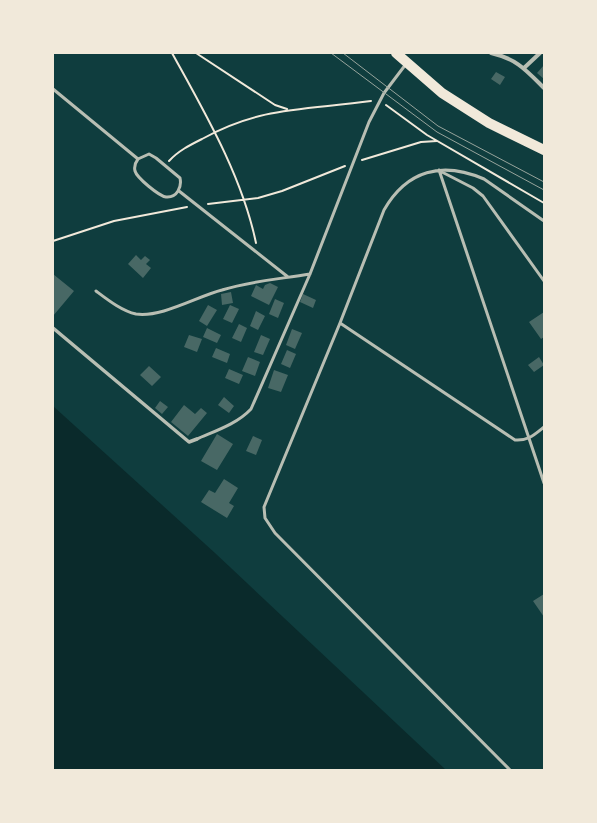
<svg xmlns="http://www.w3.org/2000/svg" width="597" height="823" font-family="Barlow,sans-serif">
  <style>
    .water { fill: #0a2a2b }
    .building { fill: #486865 }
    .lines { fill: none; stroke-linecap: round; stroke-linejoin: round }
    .path { stroke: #f1e9da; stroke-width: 2 }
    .service { stroke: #b8beb3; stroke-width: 3 }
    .pedestrian { stroke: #b8beb3; stroke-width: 3.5 }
    .minor { stroke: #b8beb3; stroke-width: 4 }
    .primary { stroke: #f1e9da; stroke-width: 10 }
    .tram { stroke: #97a49c; stroke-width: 1 }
  </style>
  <rect width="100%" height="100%" fill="#0f3d3e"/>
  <path class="water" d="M 53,406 L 215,553 L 446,770 L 53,770 Z"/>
  <path class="building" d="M 544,65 L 544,79 L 537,73 Z
    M 496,72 L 505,77 L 500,85 L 491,79 Z
    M 136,255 L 141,260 L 145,256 L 150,260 L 146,264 L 151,268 L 143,278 L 128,264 Z
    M 53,274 L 74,291 L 53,316 Z
    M 270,283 L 278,287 L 269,305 L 251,296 L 256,285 L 263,289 L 265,285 Z
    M 231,292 L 233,303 L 222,305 L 221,294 Z
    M 303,294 L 316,300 L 313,308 L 300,302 Z
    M 275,299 L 284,303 L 278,318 L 269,314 Z
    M 208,305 L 217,310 L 207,326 L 199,321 Z
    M 230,305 L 239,309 L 232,323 L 223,319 Z
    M 256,311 L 265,316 L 258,330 L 250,326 Z
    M 544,312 L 544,337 L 541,339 L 529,322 Z
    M 239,324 L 247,328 L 241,342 L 232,338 Z
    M 207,328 L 221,335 L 217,343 L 203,337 Z
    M 292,329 L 302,333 L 295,349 L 286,345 Z
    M 189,335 L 202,339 L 197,352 L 184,347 Z
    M 261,335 L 270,339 L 263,355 L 254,352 Z
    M 216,348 L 230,354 L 227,363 L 212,357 Z
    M 287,350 L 296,354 L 290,368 L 281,364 Z
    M 248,357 L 260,362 L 255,376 L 242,371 Z
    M 539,357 L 544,365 L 534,372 L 528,365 Z
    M 149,366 L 161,377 L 152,386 L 140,375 Z
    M 229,369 L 243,375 L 239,384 L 225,378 Z
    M 274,370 L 288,375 L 281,392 L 268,388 Z
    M 224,397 L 234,406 L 229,413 L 218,405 Z
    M 160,401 L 168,407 L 162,414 L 155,408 Z
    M 184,405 L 195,414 L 201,408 L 207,413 L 188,436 L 171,422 Z
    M 217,434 L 233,444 L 217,470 L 201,461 Z
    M 253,436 L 262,440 L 256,455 L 246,451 Z
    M 224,479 L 238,488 L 229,503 L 234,506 L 227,518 L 201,502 L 209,490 L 215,493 Z
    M 544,594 L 544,617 L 533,601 Z"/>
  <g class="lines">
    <path class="path" d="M 172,53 C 205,113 242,176 256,243
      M 196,53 L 275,105 L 287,109
      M 386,105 L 427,135 L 544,203
      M 362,160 L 421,142 L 437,141
      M 169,161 C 178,151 190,145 202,139 C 261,106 307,110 371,101
      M 208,204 L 258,198 L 282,191 L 345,166
      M 53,241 L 114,221 L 187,207"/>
    <path class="service" d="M 53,89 L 138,159
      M 149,154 L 156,158 L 180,178 C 182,187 177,198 166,197 C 159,196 137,178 135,171 C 134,167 135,163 138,159 Z
      M 439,170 L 544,483
      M 440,171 L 473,188 L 483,196 L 544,281
      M 179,191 L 288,277
      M 96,291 C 108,300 122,311 136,314 C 161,318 198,296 222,290 C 250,281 280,279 310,274
      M 340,323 L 515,440 C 528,441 534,435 544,427
      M 197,439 C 215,431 237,424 251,409 L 310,274 L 369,122 L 384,93 L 406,64
      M 510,770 L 275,533 L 265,518 L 264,507 L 340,323 L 384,210 C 407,170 442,161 484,179 L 544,221"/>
    <path class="pedestrian" d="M 53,328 L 189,442 L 197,439"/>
    <path class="minor" d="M 491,53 C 517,59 526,70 544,88
      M 524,68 L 540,53"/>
    <path class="primary" d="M 396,53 L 442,93 L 489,123 L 544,150"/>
    <path class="tram" d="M 331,53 L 437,132 L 544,190
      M 343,53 L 438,126 L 544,182"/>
  </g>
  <rect width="597" height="823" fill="none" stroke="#f1e9da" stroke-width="108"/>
</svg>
